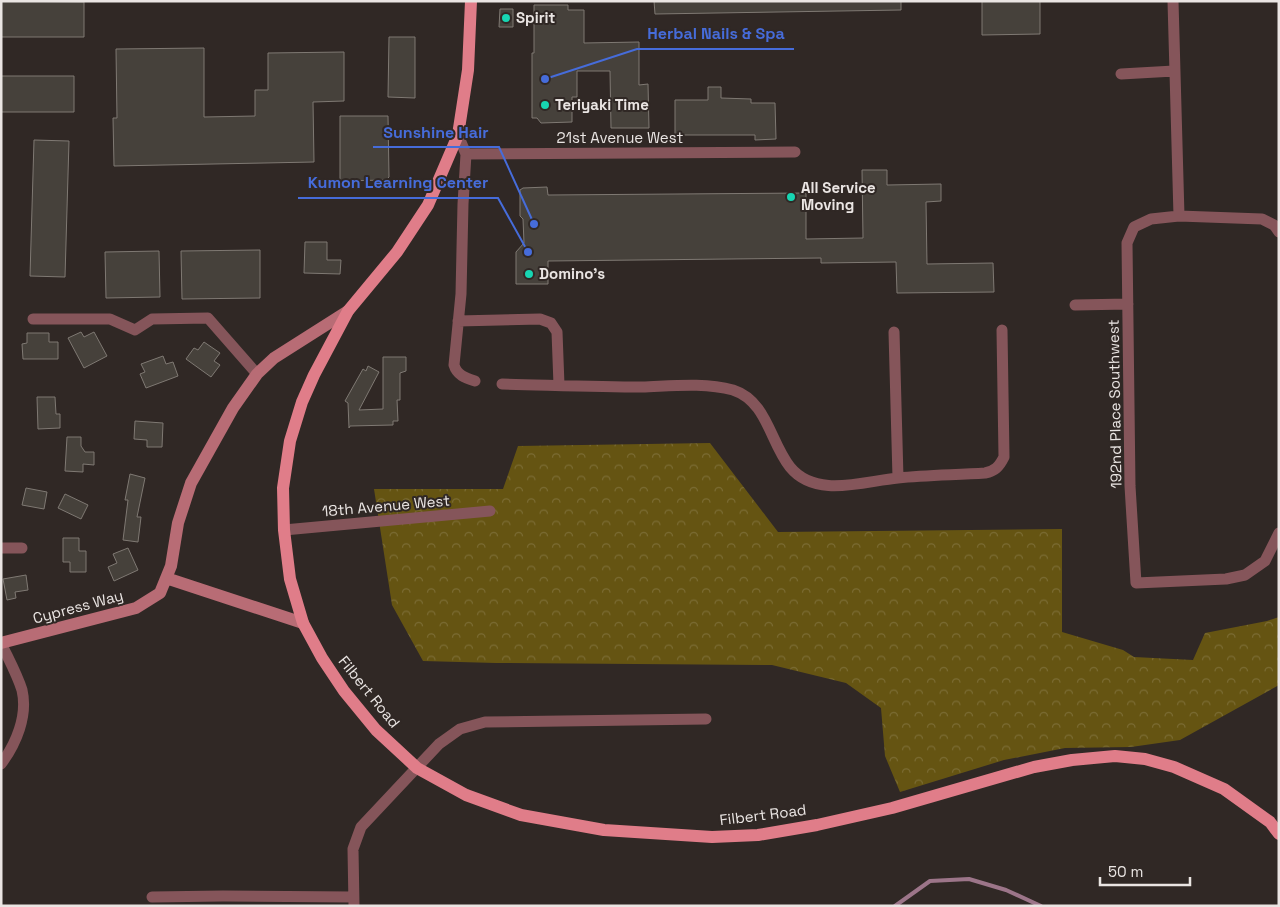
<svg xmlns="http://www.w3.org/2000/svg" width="1280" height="907" font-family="'Space Grotesk',sans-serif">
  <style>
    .forest { fill: url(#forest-crowns) }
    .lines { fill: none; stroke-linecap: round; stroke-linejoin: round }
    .stream { stroke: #9c7589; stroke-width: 4 }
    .building { fill: #46413b; stroke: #7f7973 }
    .street { stroke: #85555a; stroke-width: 11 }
    .secondary { stroke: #b86c75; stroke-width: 12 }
    .primary { stroke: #e07d89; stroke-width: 12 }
    .poi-dot { fill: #17d5b2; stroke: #302825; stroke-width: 2 }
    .labels { text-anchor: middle; stroke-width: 4; stroke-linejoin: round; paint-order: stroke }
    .poi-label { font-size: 15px; font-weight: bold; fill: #eae5e3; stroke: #302825; text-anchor: start }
    .street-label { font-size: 15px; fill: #eae5e3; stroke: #302825 }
    .leader { fill: none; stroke: #466cda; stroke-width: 2 }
    .callout-dot { fill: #466cda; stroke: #302825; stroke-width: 2 }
    .callout-label { font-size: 16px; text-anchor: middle; font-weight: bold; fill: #466cda; stroke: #302825; stroke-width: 4; stroke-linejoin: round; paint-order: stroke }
  </style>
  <defs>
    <pattern id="forest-crowns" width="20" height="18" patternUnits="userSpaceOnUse" patternTransform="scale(1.25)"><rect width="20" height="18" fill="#655412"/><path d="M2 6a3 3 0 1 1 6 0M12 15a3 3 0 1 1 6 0" fill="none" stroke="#7b6c34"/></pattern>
  </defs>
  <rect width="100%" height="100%" fill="#302825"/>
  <path class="forest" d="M 710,443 L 778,532 L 1062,529 L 1062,632 L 1123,650 L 1134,657 L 1193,660 L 1205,633 L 1267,621 L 1279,617 L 1279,685 L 1180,740 L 1131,747 L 1065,748 L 1004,760 L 900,792 L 885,756 L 881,708 L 846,683 L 772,665 L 496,663 L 423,661 L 392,605 L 374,489 L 503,489 L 518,446 Z"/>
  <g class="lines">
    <path class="stream" d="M 895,906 L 930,881 L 969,879 L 1006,890 L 1041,906"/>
  </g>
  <path class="building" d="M 1,1 L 84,2 L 84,37 L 1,37 Z
    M 654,1 L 901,1 L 901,10 L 655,14 Z
    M 982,1 L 1040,1 L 1040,34 L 982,35 Z
    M 534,5 L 568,5 L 568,10 L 584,10 L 584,43 L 639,42 L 639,85 L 648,84 L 649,128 L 611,128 L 610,71 L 577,71 L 577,97 L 572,97 L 572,122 L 541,123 L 537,118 L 532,118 L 532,53 L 534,53 Z
    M 500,9 L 513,9 L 513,27 L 499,27 Z
    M 389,37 L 415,37 L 415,98 L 388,97 Z
    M 204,48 L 204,117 L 255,116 L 255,90 L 268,90 L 268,53 L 344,52 L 344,101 L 313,102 L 314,162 L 114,166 L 113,118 L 117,118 L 116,49 Z
    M 1,76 L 74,76 L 74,112 L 1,112 Z
    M 708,87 L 721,87 L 721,98 L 751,99 L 751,103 L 775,103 L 776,139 L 755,140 L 755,135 L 675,135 L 675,100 L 708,100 Z
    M 340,116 L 388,116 L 389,177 L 386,180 L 340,181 Z
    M 34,140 L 69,141 L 65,277 L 30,276 Z
    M 862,170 L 887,170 L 887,185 L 941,184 L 941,201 L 926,202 L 927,264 L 993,263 L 994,292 L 897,293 L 896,262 L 821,263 L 821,258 L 548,261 L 548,284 L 516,284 L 516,252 L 524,243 L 523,219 L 520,216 L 520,190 L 523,188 L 547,187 L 548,195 L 806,193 L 806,239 L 863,238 Z
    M 305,242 L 327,242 L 327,260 L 341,260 L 340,274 L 304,273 Z
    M 260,250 L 260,298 L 182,299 L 181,251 Z
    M 159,251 L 160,297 L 106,298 L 105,252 Z
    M 81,332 L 84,337 L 94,332 L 107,356 L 84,368 L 68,338 Z
    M 27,333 L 49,333 L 49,342 L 58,342 L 58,359 L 23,359 L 22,344 L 27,343 Z
    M 204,342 L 220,353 L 214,361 L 220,365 L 211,377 L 186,359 L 194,348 L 198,350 Z
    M 163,356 L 166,364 L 173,362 L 178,376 L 146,388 L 140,374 L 145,372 L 141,364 Z
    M 383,357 L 406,357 L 406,371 L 400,373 L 400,400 L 397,400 L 398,421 L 393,421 L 393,425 L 350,426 L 349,428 L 348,403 L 345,401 L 363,369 L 366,371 L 368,366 L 379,372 L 359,410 L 383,409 Z
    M 37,397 L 55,397 L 56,414 L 60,414 L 60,428 L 38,429 Z
    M 135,421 L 163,423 L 162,447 L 147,447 L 147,440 L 134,439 Z
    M 67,437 L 81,437 L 81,446 L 85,452 L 94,452 L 94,465 L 83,464 L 83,472 L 65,471 Z
    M 130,474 L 145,478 L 137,517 L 141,517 L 138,542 L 123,540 L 128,500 L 125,500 Z
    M 26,488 L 47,492 L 44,509 L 22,505 Z
    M 65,494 L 88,505 L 81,519 L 58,508 Z
    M 63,538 L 79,538 L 79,551 L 86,551 L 86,572 L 70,572 L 70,562 L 63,562 Z
    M 128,548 L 138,570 L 114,581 L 108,567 L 117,563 L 113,554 Z
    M 26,575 L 28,590 L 15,592 L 16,598 L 7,600 L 3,579 Z"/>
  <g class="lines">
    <path class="street" d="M 1173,1 L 1179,216
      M 1121,74 L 1174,71
      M 458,135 L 466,154 L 463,204 L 461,294 L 454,365 C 457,375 465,378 475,381
      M 466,154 L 795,152
      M 1279,232 L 1274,225 L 1262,219 L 1179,216 L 1151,219 L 1134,227 L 1127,243 L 1130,486 L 1136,583 L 1226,579 L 1245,575 L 1265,561 L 1279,533
      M 1075,305 L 1128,304
      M 33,319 L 110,319 L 135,330 L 152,319 L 208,318 L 257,374
      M 458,321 L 540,319 L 551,323 L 557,332 L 559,385
      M 894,332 L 898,478
      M 502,384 C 548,385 595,387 642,387 C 671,386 704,382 733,390 C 767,401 770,442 790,467 C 816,499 864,481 898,478 C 927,475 956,475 985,473 C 995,471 999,467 1004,457 L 1002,330
      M 284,530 L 490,511
      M 1,548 L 22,548
      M 1,764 C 16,744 28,716 22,690 C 17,674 8,658 1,643
      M 152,897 L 223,896 L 353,897
      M 354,906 L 353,849 L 361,827 L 439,744 L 460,729 L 485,722 L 706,719"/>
    <path class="secondary" d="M 166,578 L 303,623
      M 1,643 L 136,608 L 160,593 L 171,566 L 178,523 L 191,483 L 233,408 L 257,374 L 274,358 L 348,311"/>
    <path class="primary" d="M 471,1 L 468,70 L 458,135 L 428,205 L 397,252 L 348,311 L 314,375 L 302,402 L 290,441 L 283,488 L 284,530 L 290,579 L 303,623 L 322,658 L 344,691 L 376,730 L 417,768 L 466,795 L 521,815 L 604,830 L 712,837 L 758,835 L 817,825 L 892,808 L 1034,767 L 1072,760 L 1115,756 L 1145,759 L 1174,767 L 1224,789 L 1270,822 L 1279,834"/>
  </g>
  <g class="poi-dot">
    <circle cx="506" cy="18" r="5"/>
    <circle cx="545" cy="105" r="5"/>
    <circle cx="791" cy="197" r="5"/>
    <circle cx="529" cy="274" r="5"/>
  </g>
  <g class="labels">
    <g class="poi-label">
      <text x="516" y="23">Spirit</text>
      <text x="555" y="110">Teriyaki Time</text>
      <text x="801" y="193">All Service<tspan x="801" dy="17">Moving</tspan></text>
      <text x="539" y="279">Domino's</text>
    </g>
    <g class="street-label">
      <text x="620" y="143">21st Avenue West</text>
      <text transform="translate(1115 404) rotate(-91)" y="5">192nd Place Southwest</text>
      <text transform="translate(386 506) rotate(-5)" y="5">18th Avenue West</text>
      <text transform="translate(78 607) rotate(-15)" y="5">Cypress Way</text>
      <text transform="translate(369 692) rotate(51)" y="5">Filbert Road</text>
      <text transform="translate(763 815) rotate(-7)" y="5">Filbert Road</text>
    </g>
  </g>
  <path class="leader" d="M545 79L637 49H794M534 224L499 147H373M528 252L498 198H298"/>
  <g class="callout-dot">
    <circle cx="545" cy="79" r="5"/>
    <circle cx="534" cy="224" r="5"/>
    <circle cx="528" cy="252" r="5"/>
  </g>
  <g class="callout-label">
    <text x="716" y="39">Herbal Nails &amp; Spa</text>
    <text x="436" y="138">Sunshine Hair</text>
    <text x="398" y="188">Kumon Learning Center</text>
  </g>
  <rect width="1280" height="907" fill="none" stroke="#eae5e3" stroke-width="5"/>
  <path d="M1100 877v8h90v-8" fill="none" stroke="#eae5e3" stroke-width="2.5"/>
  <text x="1108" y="877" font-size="15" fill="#eae5e3" stroke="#302825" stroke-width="4" paint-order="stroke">50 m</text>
</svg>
